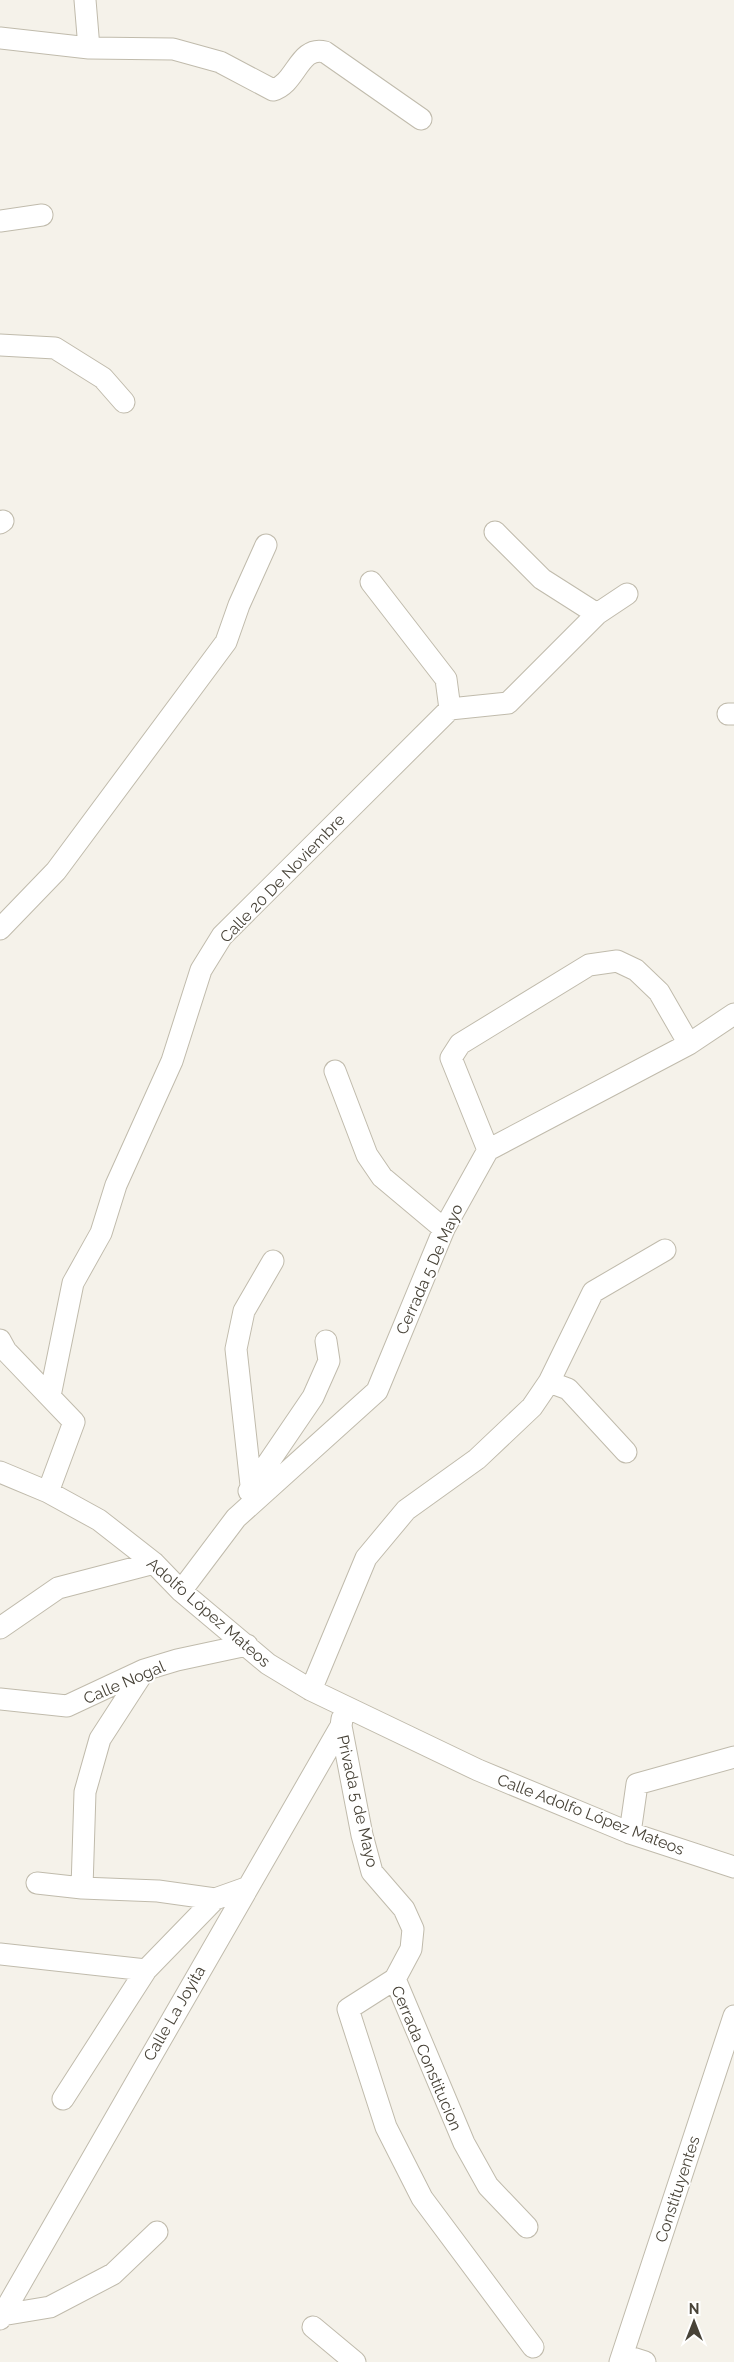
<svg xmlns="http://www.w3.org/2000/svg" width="734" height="2362" font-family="Raleway,sans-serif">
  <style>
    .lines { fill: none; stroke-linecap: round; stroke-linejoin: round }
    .minor-casing { stroke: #c0bbac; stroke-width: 23 }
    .minor { stroke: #fff; stroke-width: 21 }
    .labels { text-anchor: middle; stroke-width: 4; stroke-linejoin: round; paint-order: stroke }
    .street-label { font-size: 16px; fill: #484338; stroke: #fff }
  </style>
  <rect width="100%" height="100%" fill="#f5f2ea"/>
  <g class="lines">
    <defs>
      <path id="minor" d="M 85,0 L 89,48
        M 0,38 L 89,48 L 173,49 L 220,62 L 273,90 C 296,84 299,45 325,52 L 421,119
        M 0,221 L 42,215
        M 0,345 L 55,348 L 103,378 L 124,402
        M 0,523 L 3,521
        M 495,532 L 542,579 L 597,614
        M 371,582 L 446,679 L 450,709
        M 728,714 L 734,714
        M 0,929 L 56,871 L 226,642 L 239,605 L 266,545
        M 335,1071 L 367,1155 L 382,1177 L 444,1229
        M 488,1150 L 451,1058 L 460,1044 L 589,965 L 617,961 L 636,970 L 659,992 L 689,1044
        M 0,1340 L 6,1351 L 74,1422 L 48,1492
        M 549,1382 L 568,1389 L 626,1452
        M 50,1396 L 73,1283 L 101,1233 L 116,1185 L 172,1061 L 201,970 L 222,936 L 450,709 L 508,703 L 597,614 L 627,594
        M 0,1472 L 48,1492 L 99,1520 L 154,1563 L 181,1591 L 268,1664 L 311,1690 L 478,1770 L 630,1833 L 734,1867
        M 251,1485 L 236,1349 L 244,1311 L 273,1261
        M 249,1491 L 313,1397 L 329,1361 L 326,1341
        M 181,1591 L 236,1518 L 377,1391 L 444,1229 L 488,1150 L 689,1044 L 734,1014
        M 0,1628 L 58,1588 L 154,1563
        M 311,1690 L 366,1558 L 406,1510 L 477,1459 L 532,1407 L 549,1382 L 593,1292 L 665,1250
        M 0,1699 L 67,1706 L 144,1670 L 177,1660 L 247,1645
        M 341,1726 L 362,1835 L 372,1872 L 404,1909 L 413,1929 L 411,1949 L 395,1979 L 348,2009 L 386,2127 L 422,2198 L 533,2347
        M 630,1833 L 637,1784 L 734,1757
        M 37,1883 L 82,1888 L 158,1891 L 215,1899
        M 82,1888 L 85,1792 L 100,1739 L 144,1671
        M 0,1954 L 146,1970
        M 395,1979 L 464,2143 L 488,2186 L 527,2227
        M 63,2099 L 146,1970 L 215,1899 L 246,1888
        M 2,2315 L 50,2307 L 113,2274 L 157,2232
        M 0,2319 L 341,1726 L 342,1719
        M 313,2327 L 355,2362
        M 623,2355 L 645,2362
        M 620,2362 L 734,2016"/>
    </defs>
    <use href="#minor" class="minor-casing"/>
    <use href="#minor" class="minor"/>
  </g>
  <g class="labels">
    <g class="street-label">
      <text transform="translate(282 878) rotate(-46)" y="6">Calle 20 De Noviembre</text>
      <text transform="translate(429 1269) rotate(-66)" y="6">Cerrada 5 De Mayo</text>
      <text transform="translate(209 1612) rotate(41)" y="6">Adolfo López Mateos</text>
      <text transform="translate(124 1682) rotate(-23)" y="6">Calle Nogal</text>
      <text transform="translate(358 1801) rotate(77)" y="6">Privada 5 de Mayo</text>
      <text transform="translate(591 1814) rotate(21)" y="6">Calle Adolfo López Mateos</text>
      <text transform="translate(174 2013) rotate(-60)" y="6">Calle La Joyita</text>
      <text transform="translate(427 2058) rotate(67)" y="6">Cerrada Constitucion</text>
      <text transform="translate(677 2189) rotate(-72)" y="6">Constituyentes</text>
    </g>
  </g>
  <g transform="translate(694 2322)" stroke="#ffffff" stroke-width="4" paint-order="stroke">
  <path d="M0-4L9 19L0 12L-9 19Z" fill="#484338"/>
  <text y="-8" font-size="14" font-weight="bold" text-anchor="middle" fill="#484338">N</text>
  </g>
</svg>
